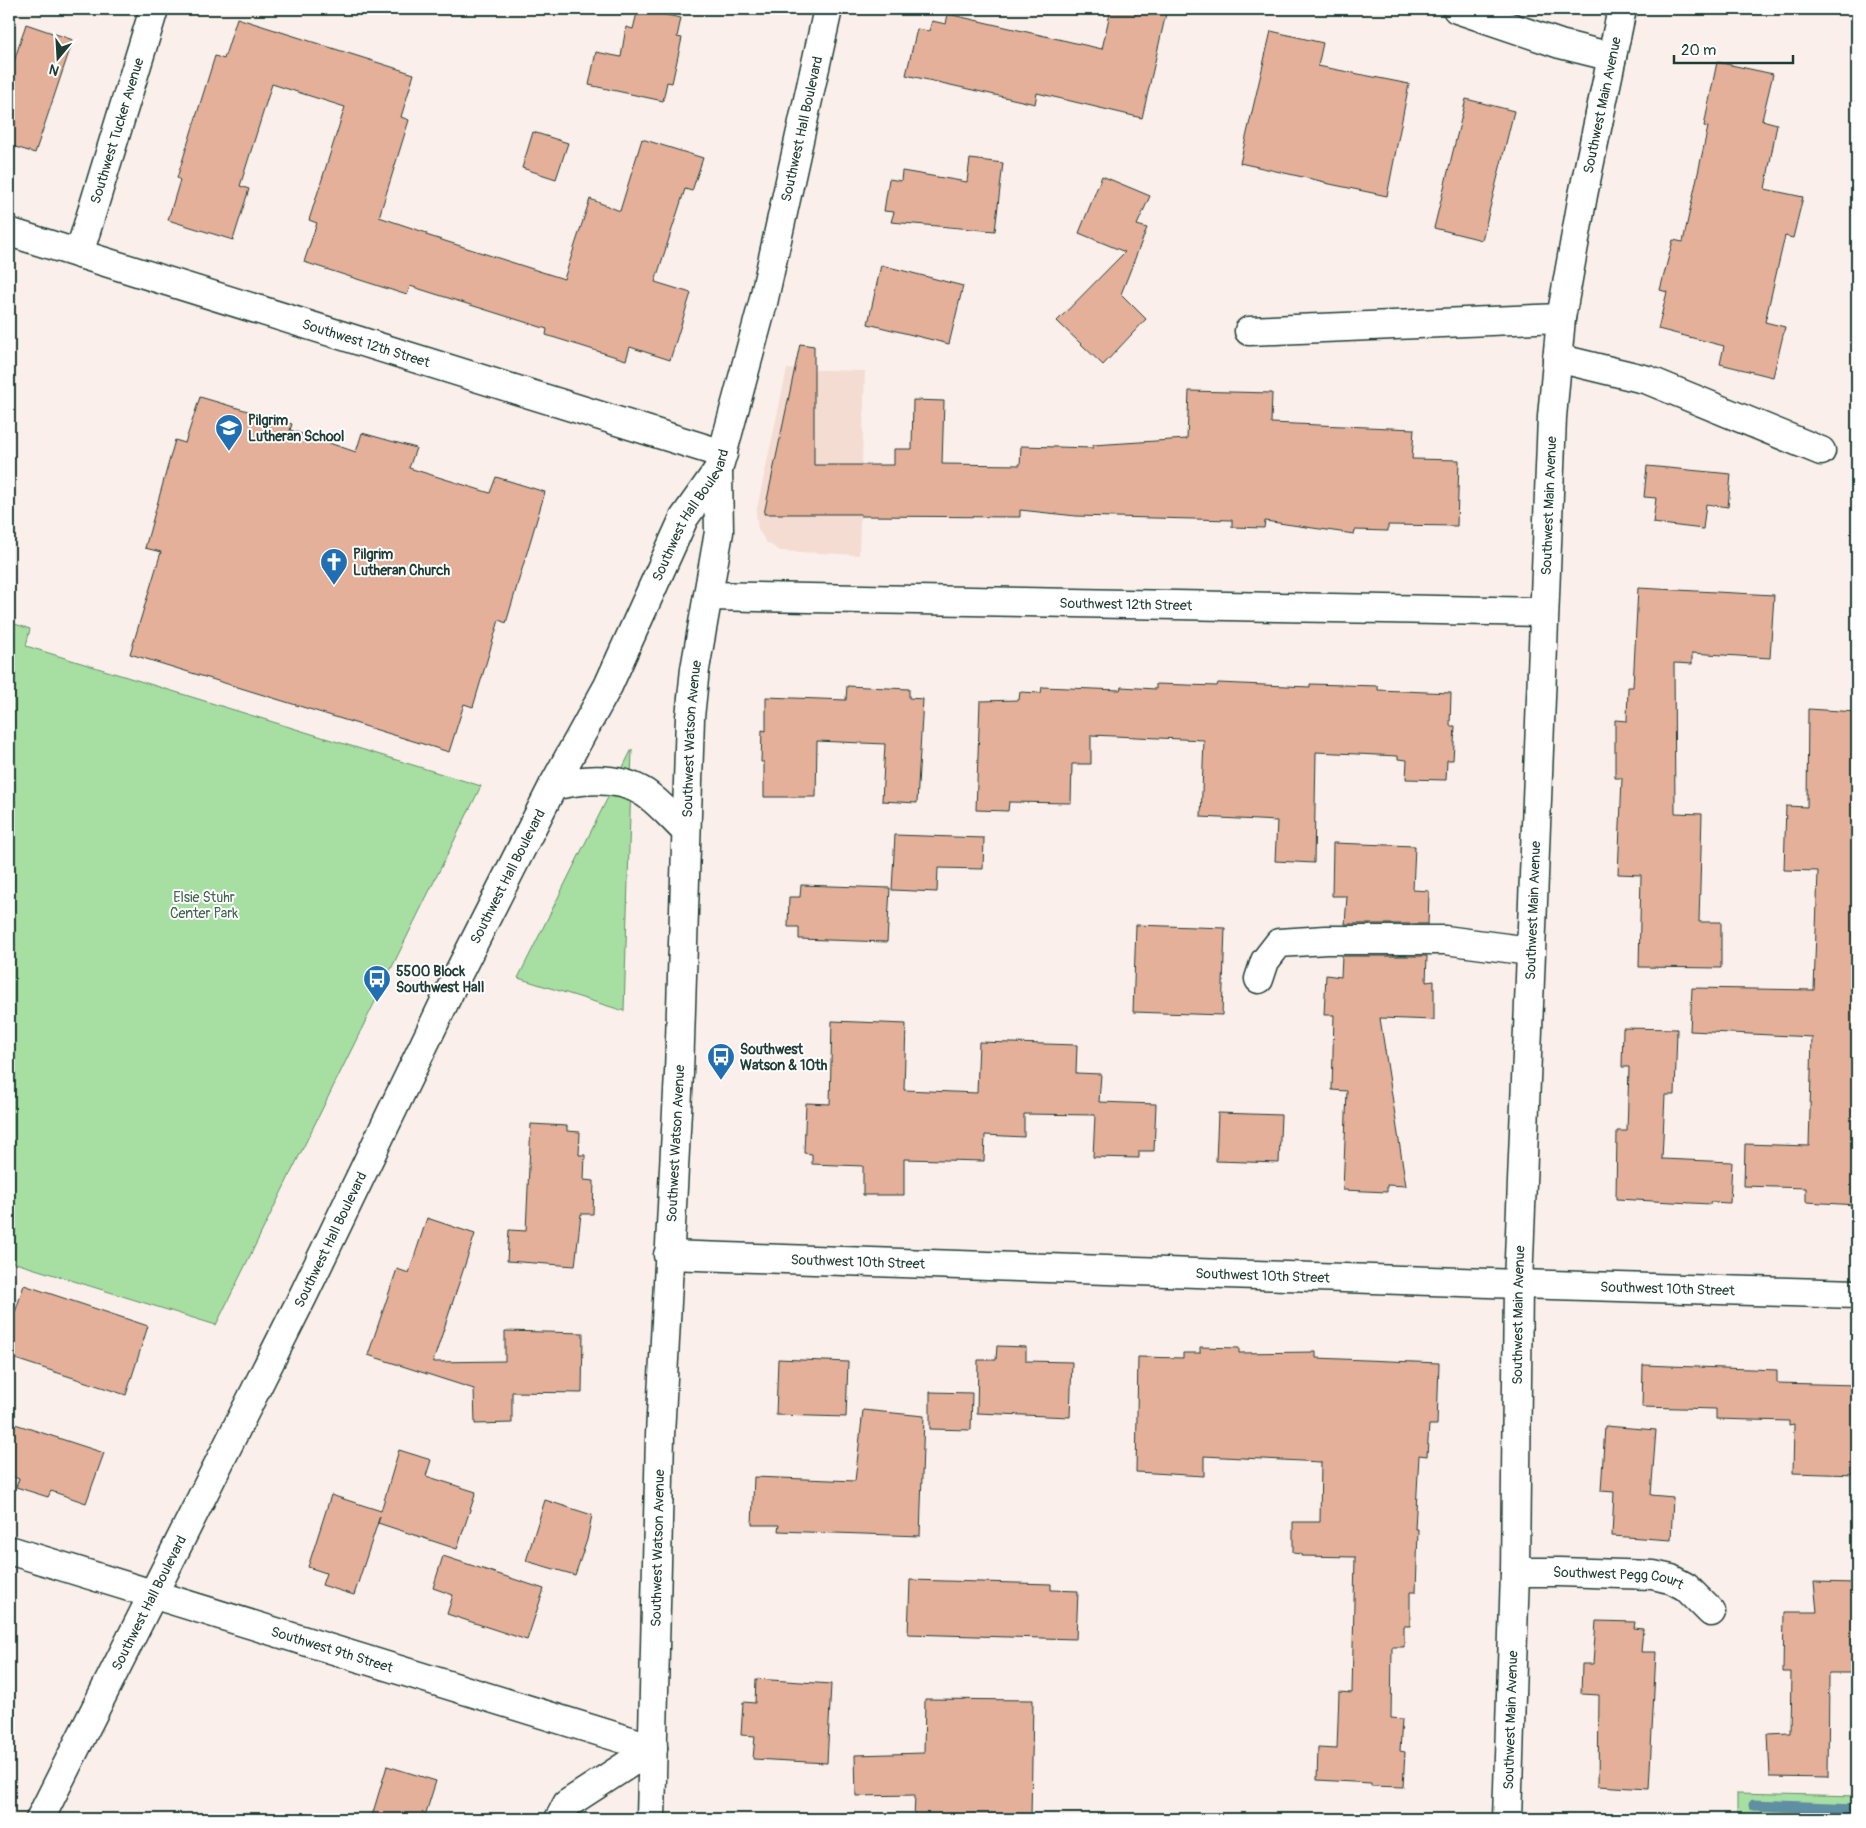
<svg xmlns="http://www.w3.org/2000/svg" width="1866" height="1828" font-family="Pangolin,sans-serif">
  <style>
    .built { fill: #f4dcd3 }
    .green { fill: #a7dea1; stroke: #638e6a }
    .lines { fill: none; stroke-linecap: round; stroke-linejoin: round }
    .stream { stroke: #608ea2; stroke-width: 11 }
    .building { fill: #e5b09a; stroke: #1f3d34 }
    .minor-casing { stroke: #1f3d34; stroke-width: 31 }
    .major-casing { stroke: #1f3d34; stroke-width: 31 }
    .minor { stroke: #fff; stroke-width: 28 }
    .major { stroke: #fff; stroke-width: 28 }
    .labels { text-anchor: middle; stroke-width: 4; stroke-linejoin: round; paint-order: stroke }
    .street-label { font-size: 14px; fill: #1f3d34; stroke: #fff }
    .poi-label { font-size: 14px; font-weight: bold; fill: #1f3d34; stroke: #fff; text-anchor: start }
    .park-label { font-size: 14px; fill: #41654f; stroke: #fff }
  </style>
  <rect width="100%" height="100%" fill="#faefeb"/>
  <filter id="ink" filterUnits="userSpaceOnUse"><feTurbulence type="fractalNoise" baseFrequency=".02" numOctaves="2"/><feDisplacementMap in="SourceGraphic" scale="10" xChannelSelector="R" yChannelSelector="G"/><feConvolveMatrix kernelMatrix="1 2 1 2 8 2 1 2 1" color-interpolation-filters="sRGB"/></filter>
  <g filter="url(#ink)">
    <path class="built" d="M 787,369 L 865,371 L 859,555 L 780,551 L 766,542 L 758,529 L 756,513 Z"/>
    <path class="green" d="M 9,622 L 30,629 L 26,646 L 481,786 L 216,1325 L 9,1261 Z
      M 632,749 L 624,1011 L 518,978 Z
      M 1737,1793 L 1857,1796 L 1857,1819 L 1737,1819 Z"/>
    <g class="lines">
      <path class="stream" d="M 1754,1805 L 1857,1809"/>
    </g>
    <path class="building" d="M 638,9 L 681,18 L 677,37 L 682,38 L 672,83 L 667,82 L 663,101 L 589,85 L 596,52 L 621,57 L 626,27 L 633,29 Z
      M 1111,9 L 1167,9 L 1142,118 L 1037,93 L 1035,104 L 906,75 L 917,29 L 929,31 L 932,21 L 946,24 L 948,14 L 1102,49 Z
      M 237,18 L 414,74 L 401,117 L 409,120 L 379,217 L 427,233 L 426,235 L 564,279 L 590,199 L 620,211 L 642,139 L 703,158 L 692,191 L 685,189 L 655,282 L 691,293 L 670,360 L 630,347 L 626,360 L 546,335 L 547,329 L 410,286 L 407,295 L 304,262 L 317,223 L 309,220 L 345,107 L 272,84 L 240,186 L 249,189 L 233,240 L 168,220 L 180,180 L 177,178 L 215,56 L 224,59 Z
      M 26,24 L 73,40 L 35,153 L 9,145 L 9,77 Z
      M 1271,31 L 1323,43 L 1318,66 L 1409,84 L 1387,196 L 1325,183 L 1325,182 L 1240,163 Z
      M 1717,62 L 1773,74 L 1762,120 L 1777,124 L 1765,189 L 1803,197 L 1793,238 L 1785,236 L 1765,322 L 1785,327 L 1773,377 L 1720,364 L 1724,346 L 1658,329 L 1667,292 L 1660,290 L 1673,240 L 1683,242 L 1708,127 L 1704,126 Z
      M 1466,99 L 1514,111 L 1482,240 L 1434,228 Z
      M 533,132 L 568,143 L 556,179 L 522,168 Z
      M 970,159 L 1003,163 L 995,231 L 891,222 L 894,212 L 884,211 L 889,179 L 901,181 L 902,171 L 967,182 Z
      M 1102,176 L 1150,196 L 1137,225 L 1147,228 L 1121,294 L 1146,319 L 1103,365 L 1057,321 L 1125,252 L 1079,233 Z
      M 881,265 L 963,286 L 949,344 L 868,324 Z
      M 800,344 L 814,346 L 814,465 L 894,465 L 894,449 L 912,449 L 913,400 L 944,401 L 942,464 L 1020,465 L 1021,446 L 1093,448 L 1093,445 L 1187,439 L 1189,391 L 1272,393 L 1271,423 L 1414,429 L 1412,459 L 1459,460 L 1457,526 L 1388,525 L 1388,531 L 1355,530 L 1354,534 L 1265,521 L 1264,528 L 1232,527 L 1232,520 L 1076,516 L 1020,510 L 1020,517 L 861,516 L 861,514 L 764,514 Z
      M 200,397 L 292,424 L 290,430 L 356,452 L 362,433 L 416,448 L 409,468 L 490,493 L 496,477 L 545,492 L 506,623 L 499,620 L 473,707 L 464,704 L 449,752 L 130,654 L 161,552 L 145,548 L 175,440 L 185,443 Z
      M 1647,466 L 1731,474 L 1728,507 L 1706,504 L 1703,529 L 1653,523 L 1656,498 L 1644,497 Z
      M 1638,588 L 1774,595 L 1770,658 L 1692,653 L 1692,664 L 1674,663 L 1675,813 L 1702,814 L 1699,922 L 1721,922 L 1721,968 L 1639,967 L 1641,875 L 1618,874 L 1622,778 L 1615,778 L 1615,720 L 1627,721 L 1628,687 L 1633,687 Z
      M 1218,683 L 1310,687 L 1310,684 L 1378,686 L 1378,690 L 1451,693 L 1450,726 L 1455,726 L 1453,760 L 1447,760 L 1446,780 L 1406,779 L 1407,760 L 1398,759 L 1398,756 L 1316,752 L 1314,863 L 1275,861 L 1277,821 L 1201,817 L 1204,740 L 1091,735 L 1091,764 L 1072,764 L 1071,803 L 1009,802 L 1008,811 L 976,810 L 980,701 L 1019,700 L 1020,692 L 1041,693 L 1042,687 L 1120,690 L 1121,687 L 1156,689 L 1156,684 L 1217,686 Z
      M 847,686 L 909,689 L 909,698 L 923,699 L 917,803 L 882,801 L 885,744 L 817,741 L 816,797 L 764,797 L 764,762 L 761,762 L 762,730 L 766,731 L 766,697 L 846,700 Z
      M 1808,709 L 1857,712 L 1857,1205 L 1806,1202 L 1806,1188 L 1744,1186 L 1745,1144 L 1809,1146 L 1812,1037 L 1690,1031 L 1692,988 L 1814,990 L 1818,871 L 1784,870 L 1786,806 L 1807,807 Z
      M 895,835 L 984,838 L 983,869 L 938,868 L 937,892 L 892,890 Z
      M 1333,843 L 1415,846 L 1413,890 L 1429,891 L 1428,924 L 1345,924 L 1347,896 L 1332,896 Z
      M 801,885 L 890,888 L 887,942 L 799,939 L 799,927 L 788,927 L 789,897 L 800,897 Z
      M 1136,925 L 1225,928 L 1222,1015 L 1133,1012 Z
      M 1342,956 L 1427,956 L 1426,982 L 1434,981 L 1434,1020 L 1380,1018 L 1406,1186 L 1387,1185 L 1387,1192 L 1343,1190 L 1347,1091 L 1332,1090 L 1334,1015 L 1324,1015 L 1326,975 L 1341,977 Z
      M 832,1021 L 906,1024 L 904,1090 L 977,1093 L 979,1042 L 1077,1045 L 1076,1073 L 1101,1074 L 1099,1102 L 1156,1104 L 1154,1151 L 1139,1151 L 1139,1158 L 1093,1157 L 1095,1115 L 1024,1114 L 1024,1137 L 985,1135 L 984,1161 L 904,1159 L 904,1195 L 863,1195 L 863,1166 L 812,1164 L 812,1154 L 804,1153 L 806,1103 L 830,1104 Z
      M 1623,1028 L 1677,1029 L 1675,1095 L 1665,1095 L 1662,1159 L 1732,1162 L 1730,1203 L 1710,1202 L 1710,1204 L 1616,1199 L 1617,1131 L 1627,1131 L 1629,1067 L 1622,1067 Z
      M 1218,1113 L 1281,1115 L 1279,1163 L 1216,1161 Z
      M 531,1124 L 567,1126 L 567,1131 L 580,1132 L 579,1155 L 585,1155 L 584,1180 L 594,1181 L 593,1214 L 581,1214 L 575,1266 L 507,1261 L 509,1230 L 526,1231 Z
      M 427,1218 L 475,1234 L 433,1362 L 505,1361 L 505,1331 L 583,1333 L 582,1393 L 512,1392 L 512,1423 L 475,1424 L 474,1389 L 368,1355 L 397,1269 L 409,1273 Z
      M 24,1285 L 148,1326 L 126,1395 L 9,1357 L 9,1331 Z
      M 997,1346 L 1026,1347 L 1026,1361 L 1072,1362 L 1070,1417 L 977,1413 L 978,1360 L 996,1360 Z
      M 1200,1347 L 1239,1348 L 1239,1353 L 1316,1352 L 1316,1358 L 1439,1363 L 1437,1425 L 1429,1425 L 1427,1456 L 1419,1455 L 1415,1529 L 1418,1529 L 1416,1592 L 1410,1592 L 1410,1626 L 1404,1626 L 1404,1647 L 1392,1647 L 1391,1718 L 1402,1719 L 1400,1751 L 1405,1752 L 1403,1787 L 1371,1786 L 1371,1783 L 1317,1780 L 1318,1748 L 1337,1749 L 1339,1692 L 1352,1693 L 1355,1557 L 1301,1556 L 1301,1554 L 1293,1553 L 1293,1522 L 1320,1522 L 1321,1462 L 1204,1456 L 1204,1476 L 1136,1472 L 1138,1357 L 1183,1358 L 1183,1353 L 1200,1353 Z
      M 778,1359 L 848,1362 L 846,1417 L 776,1415 Z
      M 1643,1365 L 1777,1370 L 1777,1383 L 1857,1385 L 1857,1475 L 1793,1473 L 1794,1424 L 1789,1425 L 1789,1421 L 1716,1419 L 1716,1409 L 1642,1407 Z
      M 930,1392 L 972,1393 L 971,1430 L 930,1429 Z
      M 863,1410 L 924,1416 L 920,1536 L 778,1531 L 779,1525 L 752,1525 L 754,1477 L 855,1481 Z
      M 9,1422 L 104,1453 L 86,1503 L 51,1491 L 48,1497 L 16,1487 L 19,1479 L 9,1475 Z
      M 1605,1426 L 1656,1430 L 1651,1495 L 1673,1497 L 1671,1540 L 1612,1536 L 1614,1492 L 1601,1491 Z
      M 399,1450 L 431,1460 L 426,1476 L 476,1492 L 457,1549 L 378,1523 L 380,1516 L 354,1595 L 322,1585 L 326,1573 L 308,1567 L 331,1495 L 381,1511 Z
      M 545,1500 L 592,1515 L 587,1540 L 575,1575 L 526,1561 Z
      M 443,1556 L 544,1589 L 527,1640 L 447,1614 L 453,1595 L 433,1588 Z
      M 910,1580 L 1051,1584 L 1051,1590 L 1078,1591 L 1076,1639 L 908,1634 Z
      M 1814,1582 L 1856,1583 L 1853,1673 L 1829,1673 L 1828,1778 L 1770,1777 L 1768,1734 L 1790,1733 L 1791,1672 L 1783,1672 L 1784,1612 L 1817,1612 Z
      M 1596,1621 L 1635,1622 L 1634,1628 L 1643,1629 L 1641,1652 L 1656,1652 L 1649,1789 L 1598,1786 L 1599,1695 L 1581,1694 L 1582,1664 L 1593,1664 Z
      M 756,1679 L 831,1684 L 827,1763 L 753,1759 L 755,1736 L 741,1735 L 743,1702 L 755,1703 Z
      M 925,1699 L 1033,1700 L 1031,1819 L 914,1819 L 915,1795 L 856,1796 L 855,1755 L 924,1753 Z
      M 387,1766 L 436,1781 L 424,1819 L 371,1819 Z"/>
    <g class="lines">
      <defs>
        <g id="minor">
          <path d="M 1457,9 L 1560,44 L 1612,57"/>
          <path id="s1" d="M 9,232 L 723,454"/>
          <path id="s2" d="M 79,254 L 154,9"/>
          <path d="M 1249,331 L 1561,318"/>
          <path d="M 1557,358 L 1648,380 L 1821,451"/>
          <path id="s3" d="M 708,596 L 1543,612"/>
          <path d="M 1259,979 L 1265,961 L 1279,943 L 1326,940 L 1445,940 L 1530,951"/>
          <path id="s4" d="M 668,1255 L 1518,1284 L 1857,1294"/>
          <path id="s5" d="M 9,1550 L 653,1748"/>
          <path id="s6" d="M 1515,1572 L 1559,1572 L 1653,1575 L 1671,1579 L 1686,1587 L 1711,1612"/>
          <path d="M 559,1819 L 567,1804 L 653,1748"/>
          <path id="s7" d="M 1507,1819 L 1515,1572 L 1518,1284 L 1552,417 L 1561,318 L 1583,195 L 1622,9"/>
        </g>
        <g id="major">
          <path d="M 553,786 C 582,779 618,775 645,793 C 660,803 672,818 685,830"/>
          <path id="s8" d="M 40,1819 L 303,1296 L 458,974 L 553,786 L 608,686 L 684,518 L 718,470 L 763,303 L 828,9"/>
          <path id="s9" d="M 651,1819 L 660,1435 L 679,1073 L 690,717 L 695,669 L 719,532 L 718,470"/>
        </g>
      </defs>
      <use href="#minor" class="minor-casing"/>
      <use href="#major" class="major-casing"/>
      <use href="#minor" class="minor"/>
      <use href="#major" class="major"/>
    </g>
  </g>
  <defs>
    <symbol id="school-pin" viewBox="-11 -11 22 30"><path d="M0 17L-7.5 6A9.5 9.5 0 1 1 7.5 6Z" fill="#1f6fb2" stroke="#fff"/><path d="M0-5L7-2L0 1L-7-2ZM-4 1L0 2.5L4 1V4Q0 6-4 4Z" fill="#fff"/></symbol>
    <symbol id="church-pin" viewBox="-11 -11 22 30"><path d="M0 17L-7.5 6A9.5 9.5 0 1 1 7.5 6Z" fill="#1f6fb2" stroke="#fff"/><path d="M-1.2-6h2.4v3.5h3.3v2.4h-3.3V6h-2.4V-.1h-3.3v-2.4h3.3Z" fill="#fff"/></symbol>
    <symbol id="bus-pin" viewBox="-11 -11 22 30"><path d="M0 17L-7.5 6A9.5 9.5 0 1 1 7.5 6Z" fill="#1f6fb2" stroke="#fff"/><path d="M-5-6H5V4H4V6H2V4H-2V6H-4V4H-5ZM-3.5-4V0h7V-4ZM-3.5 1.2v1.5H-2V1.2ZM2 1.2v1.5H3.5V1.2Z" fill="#fff"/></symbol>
  </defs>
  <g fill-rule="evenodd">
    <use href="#school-pin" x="213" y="412" width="32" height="43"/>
    <use href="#church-pin" x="318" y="546" width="32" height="43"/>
    <use href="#bus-pin" x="361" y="963" width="32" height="43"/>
    <use href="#bus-pin" x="705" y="1041" width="32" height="43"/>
  </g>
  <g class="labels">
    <g class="street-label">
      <text dy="5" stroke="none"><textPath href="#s7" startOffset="1719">Southwest Main Avenue</textPath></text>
      <text dy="5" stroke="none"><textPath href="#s8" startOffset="1862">Southwest Hall Boulevard</textPath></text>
      <text dy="5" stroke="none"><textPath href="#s2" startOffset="129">Southwest Tucker Avenue</textPath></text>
      <text dy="5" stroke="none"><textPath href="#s1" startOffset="374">Southwest 12th Street</textPath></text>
      <text dy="5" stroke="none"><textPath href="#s7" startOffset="1314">Southwest Main Avenue</textPath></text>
      <text dy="5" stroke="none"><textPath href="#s8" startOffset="1458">Southwest Hall Boulevard</textPath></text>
      <text dy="5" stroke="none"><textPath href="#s3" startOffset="418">Southwest 12th Street</textPath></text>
      <text dy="5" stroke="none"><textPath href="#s9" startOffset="1081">Southwest Watson Avenue</textPath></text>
      <text dy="5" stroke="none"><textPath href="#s8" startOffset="1052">Southwest Hall Boulevard</textPath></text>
      <text dy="5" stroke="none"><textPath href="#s7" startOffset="909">Southwest Main Avenue</textPath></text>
      <text dy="5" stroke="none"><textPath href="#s9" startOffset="676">Southwest Watson Avenue</textPath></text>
      <text dy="5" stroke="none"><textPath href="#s8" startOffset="648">Southwest Hall Boulevard</textPath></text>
      <text dy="5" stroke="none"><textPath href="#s4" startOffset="190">Southwest 10th Street</textPath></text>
      <text dy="5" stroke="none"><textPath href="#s4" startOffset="595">Southwest 10th Street</textPath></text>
      <text dy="5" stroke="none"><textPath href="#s4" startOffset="1000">Southwest 10th Street</textPath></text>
      <text dy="5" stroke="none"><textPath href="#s7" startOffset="504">Southwest Main Avenue</textPath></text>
      <text dy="5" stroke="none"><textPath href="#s9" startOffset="271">Southwest Watson Avenue</textPath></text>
      <text dy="5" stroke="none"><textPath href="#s6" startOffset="104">Southwest Pegg Court</textPath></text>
      <text dy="5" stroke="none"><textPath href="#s8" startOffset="242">Southwest Hall Boulevard</textPath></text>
      <text dy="5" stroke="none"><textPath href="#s5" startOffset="338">Southwest 9th Street</textPath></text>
      <text dy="5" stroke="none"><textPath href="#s7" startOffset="99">Southwest Main Avenue</textPath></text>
    </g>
    <g class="poi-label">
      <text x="248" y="425">Pilgrim<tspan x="248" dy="16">Lutheran School</tspan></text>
      <text x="353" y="559">Pilgrim<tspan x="353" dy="16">Lutheran Church</tspan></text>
      <text x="396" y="976">5500 Block<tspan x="396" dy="16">Southwest Hall</tspan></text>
      <text x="740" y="1054">Southwest<tspan x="740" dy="16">Watson &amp; 10th</tspan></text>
    </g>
    <g class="park-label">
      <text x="204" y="902">Elsie Stuhr<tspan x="204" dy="16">Center Park</tspan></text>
    </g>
  </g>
  <rect width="1866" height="1828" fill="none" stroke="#fff" stroke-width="30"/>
  <rect x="15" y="15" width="1836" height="1798" fill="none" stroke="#1f3d34" stroke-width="2" filter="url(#ink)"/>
  <g transform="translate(58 58) rotate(198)" stroke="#ffffff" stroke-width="4" paint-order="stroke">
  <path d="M0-4L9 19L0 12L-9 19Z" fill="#1f3d34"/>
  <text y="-8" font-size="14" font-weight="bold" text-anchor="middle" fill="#1f3d34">N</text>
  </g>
  <path d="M1674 55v8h119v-8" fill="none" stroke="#1f3d34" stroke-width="2.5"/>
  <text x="1681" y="55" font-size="15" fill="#1f3d34" stroke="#ffffff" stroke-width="4" paint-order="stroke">20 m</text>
</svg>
